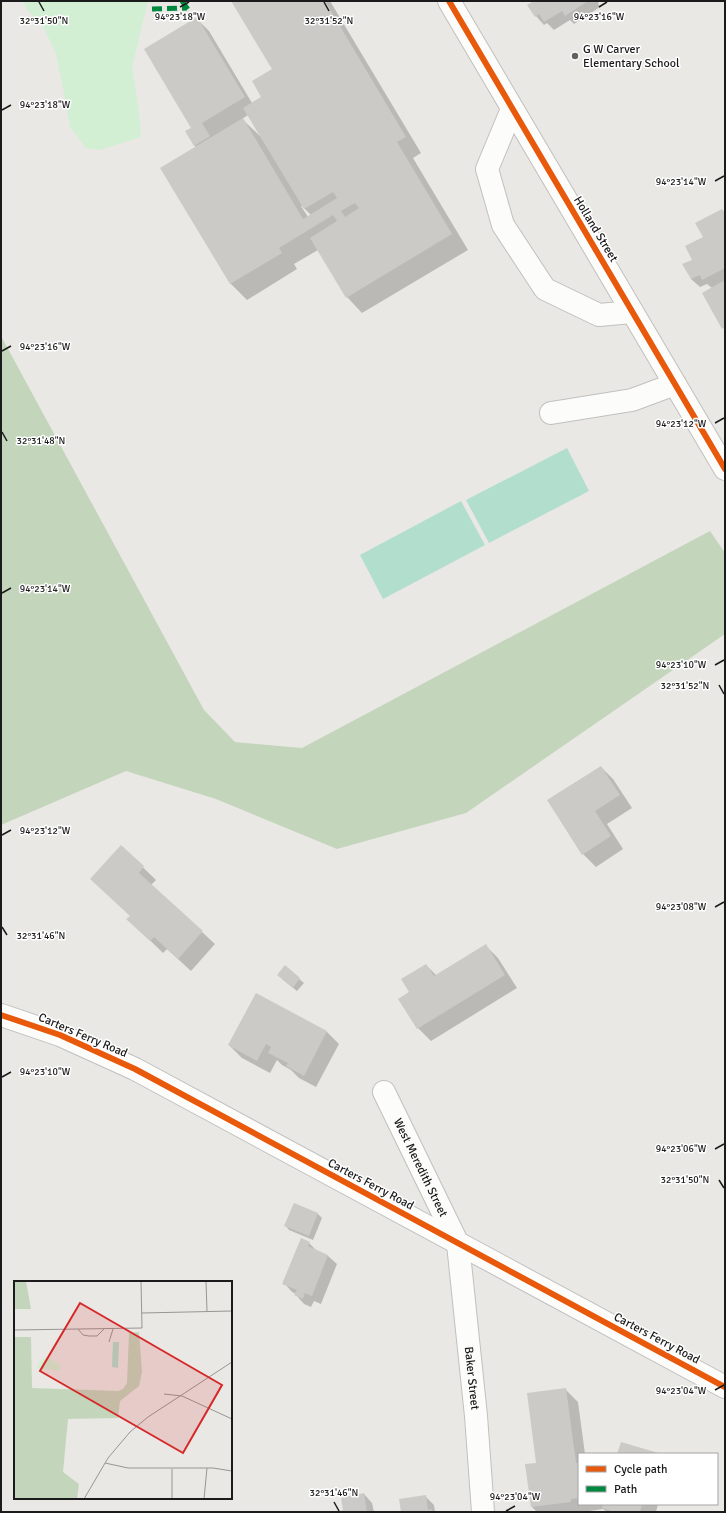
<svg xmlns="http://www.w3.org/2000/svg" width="726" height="1513" font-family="Signika,sans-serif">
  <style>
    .forest { fill: #c3d6bb }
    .park { fill: #d2efd4 }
    .pitch { fill: #b2decd }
    .shadow { fill: #0003; fill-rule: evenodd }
    .building { fill: #cccac7; fill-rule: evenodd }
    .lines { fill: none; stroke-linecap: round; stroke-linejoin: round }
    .minor-casing { stroke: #c0c0be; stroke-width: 24 }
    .minor { stroke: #fcfcfb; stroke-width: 22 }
    .quiet { stroke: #00873e; stroke-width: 5; stroke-dasharray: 10 5; stroke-linecap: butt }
    .cycleway-casing { stroke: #fff; stroke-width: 8 }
    .cycleway { stroke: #e8590c; stroke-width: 6 }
    .ticks { fill: none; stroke: #1b1b1b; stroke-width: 1.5 }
    .poi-dot { fill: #636361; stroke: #fff; stroke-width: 1.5 }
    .labels { text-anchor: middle; stroke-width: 3; stroke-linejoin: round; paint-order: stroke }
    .poi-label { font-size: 12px; fill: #1b1b1b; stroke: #fff; text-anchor: start }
    .street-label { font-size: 12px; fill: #1b1b1b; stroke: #fff }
    .inset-road { fill: none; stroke: #979694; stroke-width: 1 }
    .view { fill: #d62828; fill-opacity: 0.15; stroke: #d62828; stroke-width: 2 }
    .inset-edge { fill: none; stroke: #1b1b1b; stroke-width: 2 }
    .ticks-label { font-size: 10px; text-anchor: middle; fill: #1b1b1b; stroke: #fff; stroke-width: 3; stroke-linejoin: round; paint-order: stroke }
  </style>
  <rect width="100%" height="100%" fill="#e9e8e4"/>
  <path class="forest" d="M 1,336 L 204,710 L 235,742 L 302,748 L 710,531 L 725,553 L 725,634 L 466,813 L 337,849 L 216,799 L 126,771 L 1,825 Z"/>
  <path class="park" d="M 22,1 L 148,1 L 132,67 L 139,110 L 141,137 L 100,150 L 86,148 L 70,127 L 64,93 L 56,54 L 45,30 L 29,12 Z"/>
  <path class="pitch" d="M 567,448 L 589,491 L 489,543 L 466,500 Z
    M 461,501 L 485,545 L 383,599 L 360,555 Z"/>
  <path class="shadow" d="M 232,1 L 330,1 L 421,153 L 413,158 L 468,250 L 362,313 L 347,297 L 318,250 L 294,264 L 297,269 L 247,300 L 231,284 L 162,168 L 196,147 L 195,146 L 192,128 L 197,19 L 209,31 L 252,103 L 262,97 L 273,69 ZM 248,115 L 261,137 L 242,119 ZM 301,206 L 302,206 L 311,215 L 308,217 Z
    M 532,1 L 600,1 L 598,3 L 600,7 L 574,24 L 570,20 L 554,30 L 547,23 L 544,25 L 536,16 Z
    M 722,210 L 725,213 L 725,330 L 703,293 L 712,288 L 707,284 L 700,287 L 691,279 L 693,260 L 704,237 Z
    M 601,767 L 613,779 L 632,808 L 607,824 L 623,849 L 596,867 L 583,854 Z
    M 121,846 L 156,880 L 151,885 L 215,944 L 191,971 L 167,949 L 163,953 L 128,919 L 131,916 Z
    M 486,946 L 498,958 L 517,988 L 431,1041 L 418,1028 L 400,999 L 410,992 L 426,965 L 437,976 Z
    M 285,967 L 304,983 L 297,991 L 282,979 Z
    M 256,994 L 327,1032 L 339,1044 L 316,1087 L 299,1078 L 291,1070 L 282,1065 L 277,1060 L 270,1073 L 242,1058 L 229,1045 Z
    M 294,1204 L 318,1214 L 322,1218 L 313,1240 L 289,1230 L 285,1225 Z
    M 309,1243 L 318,1252 L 328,1256 L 337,1264 L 321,1304 L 314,1301 L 311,1307 L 304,1304 L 296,1295 L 296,1294 L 292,1292 L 284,1283 Z
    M 565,1389 L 578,1402 L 585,1454 L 579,1454 L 579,1504 L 658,1504 L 656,1512 L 607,1512 L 603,1509 L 583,1512 L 537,1512 L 532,1507 L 538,1464 Z
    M 364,1494 L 372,1503 L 374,1512 L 338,1512 L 344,1511 Z
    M 425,1496 L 434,1505 L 435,1512 L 402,1512 Z"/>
  <path class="building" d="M 231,1 L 325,1 L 406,137 L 397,142 L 452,234 L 346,298 L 310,238 L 337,221 L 333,215 L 279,248 L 282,253 L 230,284 L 160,168 L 243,118 L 303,219 L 337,198 L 333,192 L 304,209 L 243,108 L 261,97 L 252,81 L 272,69 ZM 355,203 L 359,208 L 345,217 L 341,211 Z
    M 531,1 L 588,1 L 565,16 L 562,11 L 544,22 L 539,14 L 535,17 L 527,5 L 532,2 Z
    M 197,17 L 245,97 L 202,123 L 210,136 L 194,146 L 185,131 L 191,128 L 144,49 Z
    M 722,209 L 725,214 L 725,268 L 702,280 L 700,275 L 691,279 L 682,264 L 692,260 L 685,246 L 703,237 L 695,223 Z
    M 725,280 L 725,327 L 722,329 L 702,293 Z
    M 601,766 L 620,795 L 595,811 L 611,836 L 582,855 L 547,800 Z
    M 121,845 L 144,866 L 139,873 L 203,931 L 178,959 L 154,937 L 150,941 L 126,919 L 130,916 L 90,879 Z
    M 486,944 L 505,975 L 417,1029 L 398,999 L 409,992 L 401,979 L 426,964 L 434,976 Z
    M 285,965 L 300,978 L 293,988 L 277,975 Z
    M 256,993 L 327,1031 L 304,1076 L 286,1066 L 288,1063 L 268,1053 L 271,1047 L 266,1044 L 257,1061 L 228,1045 Z
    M 294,1203 L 318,1213 L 309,1236 L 284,1226 Z
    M 301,1238 L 310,1242 L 308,1246 L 328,1255 L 312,1296 L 305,1293 L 303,1299 L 294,1295 L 297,1290 L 282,1284 Z
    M 566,1388 L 576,1463 L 579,1463 L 579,1498 L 571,1499 L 571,1502 L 531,1507 L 525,1464 L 536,1463 L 527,1393 Z
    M 621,1442 L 662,1454 L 617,1454 Z
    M 364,1493 L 367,1512 L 337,1512 L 343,1510 L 341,1498 Z
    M 426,1495 L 428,1510 L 432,1509 L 433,1512 L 401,1512 L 399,1499 Z
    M 603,1504 L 642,1504 L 640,1512 L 614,1512 L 602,1508 Z"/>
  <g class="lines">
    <defs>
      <g id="minor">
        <path d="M 449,1 L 725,469"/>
        <path d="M 512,109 L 487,169 L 503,225 L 545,289 L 599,315 L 632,312"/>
        <path d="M 551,413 L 632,400 L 675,384"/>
        <path d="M 1,1015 L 60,1035 L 135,1069 L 725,1387"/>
        <path id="s1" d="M 384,1092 L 458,1244 L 476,1416 L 483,1512"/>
      </g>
    </defs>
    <use href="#minor" class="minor-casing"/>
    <use href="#minor" class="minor"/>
    <path class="quiet" d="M 182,1 L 192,15
      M 152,9 L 187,8"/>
    <defs>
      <path id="cycleway" d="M 449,1 L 725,469
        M 1,1015 L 60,1035 L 135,1069 L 725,1387"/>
    </defs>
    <use href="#cycleway" class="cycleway-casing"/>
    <use href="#cycleway" class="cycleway"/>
  </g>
  <path class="ticks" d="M 39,2 L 44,11M 324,2 L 329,11M 180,7 L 189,2M 599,7 L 607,2M 2,110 L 11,105M 715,181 L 724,176M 2,351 L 11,346M 715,423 L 724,418M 2,432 L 7,441M 2,593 L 11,588M 715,665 L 724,660M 719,685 L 724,694M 2,835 L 11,830M 715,907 L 724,902M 2,927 L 7,935M 2,1077 L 11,1072M 715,1149 L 724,1144M 719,1180 L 724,1188M 715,1390 L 724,1385M 334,1502 L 339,1511M 506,1511 L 515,1506"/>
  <circle class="poi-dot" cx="575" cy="56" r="4"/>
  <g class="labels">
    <g class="poi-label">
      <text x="583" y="53">G W Carver<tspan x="583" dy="14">Elementary School</tspan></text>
    </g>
    <g class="street-label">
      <text transform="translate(596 229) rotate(59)" y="4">Holland Street</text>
      <text transform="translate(83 1035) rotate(23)" y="4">Carters Ferry Road</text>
      <text dy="4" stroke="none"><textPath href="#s1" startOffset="84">West Meredith Street</textPath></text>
      <text transform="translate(371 1184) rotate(28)" y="4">Carters Ferry Road</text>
      <text transform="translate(657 1338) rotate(28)" y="4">Carters Ferry Road</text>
      <text dy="4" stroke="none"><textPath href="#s1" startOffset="304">Baker Street</textPath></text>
    </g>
  </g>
  <g transform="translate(14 1281)">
    <rect width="218" height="218" fill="#e9e8e4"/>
    <path d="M 0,0 L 12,0 L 17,28 L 0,28 ZM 125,51 L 128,91 L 125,105 L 106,120 L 104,137 L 54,138 L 49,191 L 65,203 L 63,218 L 0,218 L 0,56 L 17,56 L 18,107 L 104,110 L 109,108 L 113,102 L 115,52 Z" fill="#c3d6bb"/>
    <path d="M 33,76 L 47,84 L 45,90 L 23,87 L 25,81 Z" fill="#d2efd4"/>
    <path d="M 99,61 L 105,61 L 104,87 L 98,86 Z" fill="#b2decd"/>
    <path class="inset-road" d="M 192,0 L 193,30M 128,32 L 218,30M 64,48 L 69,54 L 75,55 L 83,55 L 90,48M 0,49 L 128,47 L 127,0M 95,61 L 99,48M 150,113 L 168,115 L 218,138M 91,182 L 114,187 L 199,187 L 218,190M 158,188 L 158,218M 70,218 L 94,177 L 116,151 L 134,136 L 218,81M 190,218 L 193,187"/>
    <path class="view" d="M 66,22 L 208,104 L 169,172 L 26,90 Z"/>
    <rect width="218" height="218" class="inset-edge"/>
  </g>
  <g class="ticks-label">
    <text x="180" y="20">94°23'18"W</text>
    <text x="599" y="20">94°23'16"W</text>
    <text x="44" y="24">32°31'50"N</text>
    <text x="329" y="24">32°31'52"N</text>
    <text x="45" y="108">94°23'18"W</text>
    <text x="681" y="185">94°23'14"W</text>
    <text x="45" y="350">94°23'16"W</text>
    <text x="681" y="427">94°23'12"W</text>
    <text x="41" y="444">32°31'48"N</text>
    <text x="45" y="592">94°23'14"W</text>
    <text x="681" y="668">94°23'10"W</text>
    <text x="685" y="689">32°31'52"N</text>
    <text x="45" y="834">94°23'12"W</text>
    <text x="681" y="910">94°23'08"W</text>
    <text x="41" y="939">32°31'46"N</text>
    <text x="45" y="1075">94°23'10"W</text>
    <text x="681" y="1152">94°23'06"W</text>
    <text x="685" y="1183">32°31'50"N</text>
    <text x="681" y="1394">94°23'04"W</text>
    <text x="334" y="1496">32°31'46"N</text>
    <text x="515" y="1500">94°23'04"W</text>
  </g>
  <rect width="726" height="1513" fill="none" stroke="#1b1b1b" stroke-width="4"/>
  <rect x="578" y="1453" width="140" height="52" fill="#ffffff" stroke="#a4a4a4"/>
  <rect x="586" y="1466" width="20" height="6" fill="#e8590c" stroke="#a4a4a4"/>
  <text x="614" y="1473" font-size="12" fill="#1b1b1b">Cycle path</text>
  <rect x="586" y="1486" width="20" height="6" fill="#00873e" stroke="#a4a4a4"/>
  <text x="614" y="1493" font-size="12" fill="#1b1b1b">Path</text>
</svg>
